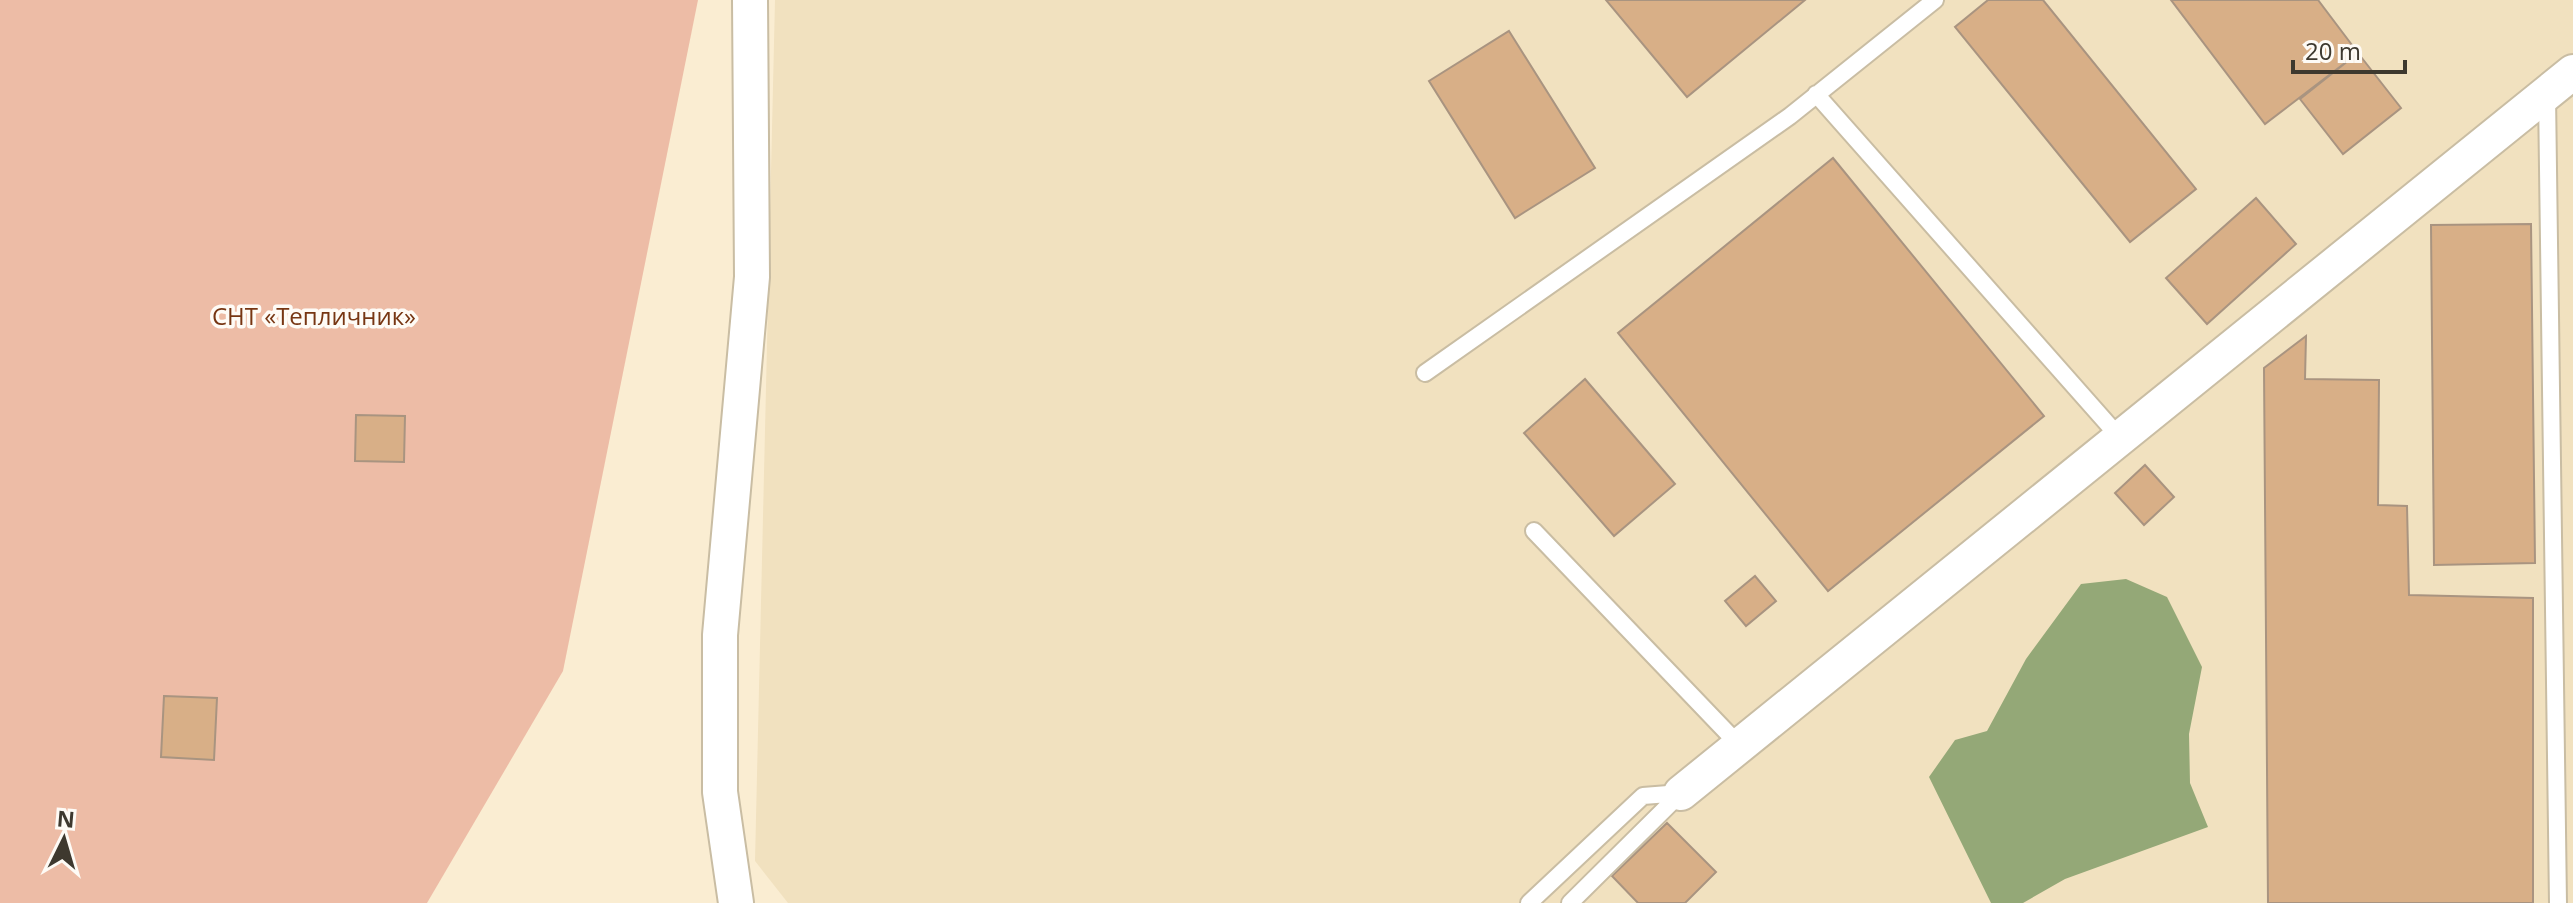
<svg xmlns="http://www.w3.org/2000/svg" width="2573" height="903" font-family="'Open Sans',sans-serif">
  <style>
    .built { fill: #f1e1bf }
    .green { fill: #edbca6 }
    .water { fill: #94a877 }
    .building { fill: #d8af87; stroke: #a99480; stroke-width: 2 }
    .lines { fill: none; stroke-linecap: round; stroke-linejoin: round }
    .lane-casing { stroke: #c9bda3; stroke-width: 20 }
    .street-casing { stroke: #c9bda3; stroke-width: 38 }
    .lane { stroke: #fff; stroke-width: 16 }
    .street { stroke: #fff; stroke-width: 34 }
    .labels { text-anchor: middle; stroke-width: 7; stroke-linejoin: round; paint-order: stroke }
    .park-label { font-size: 24px; fill: #773613; stroke: #fefbf6 }
  </style>
  <rect width="100%" height="100%" fill="#faedd2"/>
  <path class="built" d="M 775,0 L 2573,0 L 2573,903 L 788,903 L 755,861 Z"/>
  <path class="green" d="M 0,0 L 698,0 L 563,671 L 427,903 L 0,903 Z"/>
  <path class="water" d="M 2126,579 L 2167,597 L 2202,667 L 2189,734 L 2190,783 L 2208,827 L 2065,879 L 2023,903 L 1991,903 L 1929,777 L 1955,740 L 1987,731 L 2026,659 L 2081,584 Z"/>
  <path class="building" d="M 1606,0 L 1805,0 L 1687,97 Z
    M 1988,0 L 2043,0 L 2196,189 L 2130,242 L 1955,27 Z
    M 2171,0 L 2318,0 L 2358,53 L 2265,124 Z
    M 1509,31 L 1595,168 L 1515,218 L 1429,81 Z
    M 2358,53 L 2401,108 L 2343,154 L 2300,99 Z
    M 1833,158 L 2044,416 L 1828,591 L 1618,333 Z
    M 2256,198 L 2296,244 L 2207,324 L 2166,278 Z
    M 2531,224 L 2535,563 L 2434,565 L 2431,225 Z
    M 2306,336 L 2305,379 L 2379,380 L 2378,505 L 2407,506 L 2409,595 L 2533,598 L 2533,903 L 2268,903 L 2264,368 Z
    M 1585,379 L 1675,484 L 1614,536 L 1524,433 Z
    M 356,415 L 405,416 L 404,462 L 355,461 Z
    M 2145,465 L 2174,497 L 2144,525 L 2115,493 Z
    M 1755,576 L 1776,601 L 1746,626 L 1725,601 Z
    M 164,696 L 217,698 L 214,760 L 161,757 Z
    M 1667,823 L 1716,872 L 1685,903 L 1638,903 L 1612,876 Z"/>
  <g class="lines">
    <defs>
      <path id="lane" d="M 1816,94 L 2121,439
        M 2547,95 L 2558,903
        M 1425,373 L 1790,116 L 1935,0
        M 1534,531 L 1740,746
        M 1529,903 L 1643,796 L 1681,793
        M 1570,903 L 1681,793"/>
      <path id="street" d="M 1681,793 L 2573,72
        M 736,903 L 720,792 L 720,635 L 752,277 L 750,0"/>
    </defs>
    <use href="#lane" class="lane-casing"/>
    <use href="#street" class="street-casing"/>
    <use href="#lane" class="lane"/>
    <use href="#street" class="street"/>
  </g>
  <g class="labels">
    <g class="park-label">
      <text x="314" y="325">СНТ «Тепличник»</text>
    </g>
  </g>
  <g transform="translate(64 839) rotate(5)" stroke="#fefbf6" stroke-width="6" paint-order="stroke">
  <path d="M0-6L14 30L0 20L-14 30Z" fill="#3e392f"/>
  <text y="-12" font-size="22" font-weight="bold" text-anchor="middle" fill="#3e392f">N</text>
  </g>
  <path d="M2293 60v12h112v-12" fill="none" stroke="#3e392f" stroke-width="4"/>
  <text x="2305" y="60" font-size="24" fill="#3e392f" stroke="#fefbf6" stroke-width="6" paint-order="stroke">20 m</text>
</svg>
